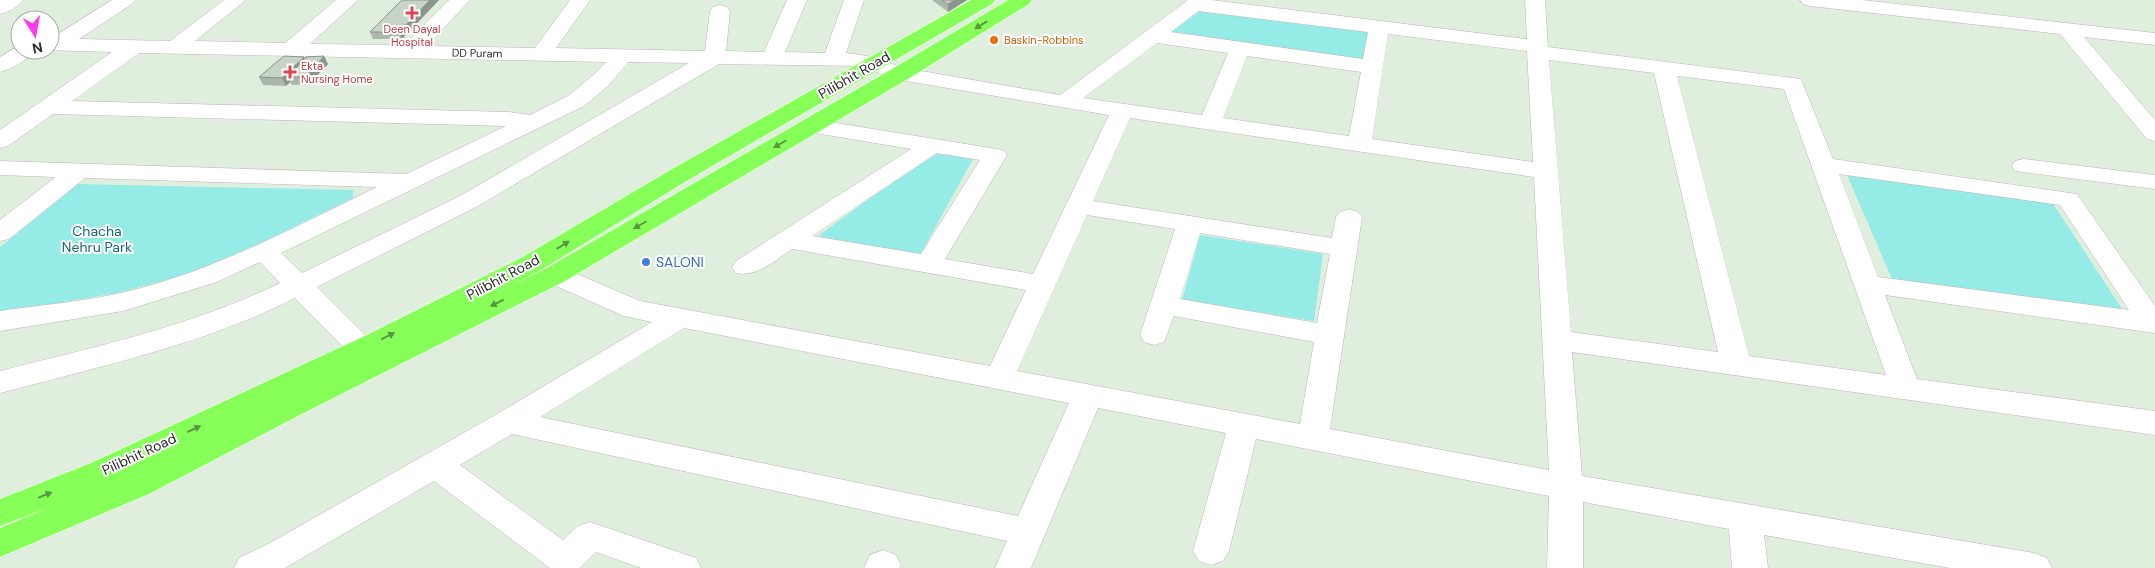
<svg xmlns="http://www.w3.org/2000/svg" width="2155" height="568" font-family="'DM Sans',sans-serif">
  <style>
    .green { fill: #95ebe6 }
    .lines { fill: none; stroke-linecap: round; stroke-linejoin: round }
    .minor-casing { stroke: #c1b1bf; stroke-width: 1 }
    .highway-casing { stroke: #fff; stroke-width: 1 }
    .minor { fill: #fff; fill-rule: evenodd }
    .highway { fill: #87ff59; fill-rule: evenodd }
    .wall { fill: #abb7aa }
    .shaded-wall { fill: #8b958b }
    .building { fill: #c7d5c6; stroke: #8b958b }
    .oneway { fill: #5a9642 }
    .health-dot { fill: #e0444e; stroke: #fff; stroke-width: 2 }
    .food-dot { fill: #e8710a; stroke: #fff; stroke-width: 2 }
    .shop-dot { fill: #3f7fe0; stroke: #fff; stroke-width: 2 }
    .labels { text-anchor: middle; stroke-width: 4; stroke-linejoin: round; paint-order: stroke }
    .far-health-label { font-size: 11px; fill: #be3a42; stroke: #fff }
    .far-food-label { font-size: 11px; fill: #c56008; stroke: #fff; text-anchor: start }
    .far-street-label { font-size: 11px; fill: #2c2c2c; stroke: #fff }
    .street-label { font-size: 14px; fill: #2c2c2c; stroke: #fff }
    .park-label { font-size: 14px; fill: #136b72; stroke: #fff }
    .shop-label { font-size: 14px; fill: #366cbe; stroke: #fff; text-anchor: start }
  </style>
  <rect width="100%" height="100%" fill="#e0efdd"/>
  <path class="green" d="M 1201,10 L 1369,30 L 1364,59 L 1168,34 Z
    M 931,153 L 973,159 L 920,255 L 818,236 Z
    M 1847,175 L 2052,202 L 2124,312 L 1892,279 Z
    M 78,184 L 353,190 L 353,198 L 261,243 L 186,275 L 117,293 L 0,313 L 0,247 Z
    M 1200,235 L 1323,254 L 1314,321 L 1182,300 Z"/>
  <g class="lines">
    <defs>
      <path id="minor" d="M 0,0 L 23,0 C 18,7 9,12 0,14 Z
        M 112,0 L 135,0 L 132,4 L 79,39 L 170,41 L 224,0 L 246,0 L 195,41 L 285,43 L 336,0 L 358,0 L 310,44 L 404,45 L 449,0 L 470,0 L 427,46 L 535,48 L 570,0 L 590,0 L 556,48 L 705,51 L 710,11 L 713,7 L 720,5 L 727,7 L 730,11 L 726,51 L 764,52 L 787,0 L 807,0 L 785,52 L 825,53 L 844,0 L 864,0 L 846,53 L 867,56 L 904,68 L 1060,95 L 1188,0 L 1211,0 L 1527,39 L 1525,0 L 1545,0 L 1548,47 L 1801,79 L 1833,159 L 2077,194 L 2155,306 L 2155,333 L 1885,295 L 1917,379 L 2155,411 L 2155,435 L 1572,352 L 1582,476 L 2034,553 L 2047,558 L 2052,568 L 1950,568 L 1764,535 L 1768,568 L 1732,568 L 1729,529 L 1583,502 L 1583,568 L 1547,568 L 1549,496 L 1256,439 L 1229,551 L 1223,561 L 1211,565 L 1199,561 L 1193,551 L 1226,433 L 1098,408 L 1031,568 L 995,568 L 1007,541 L 512,434 L 460,465 L 563,540 L 578,526 L 590,522 L 696,558 L 701,568 L 641,568 L 596,552 L 580,568 L 550,568 L 434,481 L 285,568 L 234,568 L 239,558 L 270,543 L 497,414 L 652,322 L 624,316 L 522,271 L 519,265 L 522,259 L 532,257 L 542,259 L 640,301 L 990,366 L 1026,290 L 792,249 C 775,260 757,278 736,273 L 732,267 L 736,261 L 911,149 L 803,131 L 799,126 L 803,121 L 811,119 L 1003,150 L 1007,155 L 945,259 L 1033,274 L 1109,115 L 900,80 L 858,66 L 719,64 L 478,206 L 317,287 L 372,342 L 377,349 L 372,356 L 362,359 L 352,356 L 295,298 C 205,344 97,367 0,393 L 0,371 C 95,347 192,326 280,283 L 260,262 L 217,282 L 123,311 L 0,331 L 0,311 C 40,305 81,302 121,293 C 209,273 296,227 377,187 L 85,178 L 9,239 L 0,241 L 0,220 L 56,177 L 0,175 L 0,161 L 406,174 L 506,126 L 53,114 L 8,146 L 0,148 L 0,130 L 112,52 L 45,50 L 50,50 L 50,39 ZM 1198,11 L 1368,32 L 1363,59 L 1171,32 ZM 1388,34 L 1527,51 L 1533,162 L 1372,139 ZM 1157,43 L 1228,53 L 1202,115 L 1083,98 ZM 139,53 L 606,62 L 592,76 L 568,96 L 530,115 L 509,112 L 72,101 ZM 1247,56 L 1361,72 L 1349,136 L 1223,118 ZM 1549,60 L 1654,73 L 1718,352 L 1571,332 ZM 628,62 L 689,63 L 460,196 L 302,273 L 281,253 L 584,106 L 608,86 ZM 1677,76 L 1784,89 L 1886,375 L 1749,356 ZM 1130,118 L 1534,177 L 1549,470 L 1330,429 L 1362,217 L 1358,212 L 1349,209 L 1340,212 L 1336,217 L 1332,238 L 1093,201 ZM 937,153 L 980,160 L 921,254 L 812,236 ZM 1839,174 L 2060,205 L 2129,310 L 1878,277 ZM 1087,215 L 1175,229 L 1140,335 L 1144,342 L 1154,345 L 1164,342 L 1174,316 L 1314,342 L 1300,424 L 1017,371 ZM 1200,233 L 1330,254 L 1317,323 L 1180,299 ZM 684,328 L 1069,403 L 1018,516 L 540,417 Z
        M 1800,0 L 1862,0 L 2155,33 L 2155,45 L 2084,37 L 2155,120 L 2155,141 L 2147,139 L 2060,34 L 1810,6 L 1803,4 Z
        M 20,45 L 20,50 L 35,50 C 28,60 12,69 0,72 L 0,57 Z
        M 2024,159 L 2155,175 L 2155,189 L 2015,171 L 2012,166 L 2015,161 Z
        M 883,550 L 896,555 L 901,565 L 900,568 L 864,568 L 870,555 Z"/>
      <path id="highway" d="M 971,0 L 995,0 L 992,4 L 690,179 L 541,270 L 498,292 L 545,269 L 892,69 L 1008,0 L 1032,0 L 1029,4 L 908,79 L 565,281 L 298,416 L 151,493 L 0,557 L 0,528 L 48,508 L 0,526 L 0,499 L 91,463 L 369,334 L 521,258 L 672,169 Z"/>
    </defs>
    <use href="#minor" class="minor-casing"/>
    <use href="#highway" class="highway-casing"/>
    <use href="#minor" class="minor"/>
    <use href="#highway" class="highway"/>
  </g>
  <path class="wall" d="M 402,0 L 439,0 L 402,39 L 373,39 L 370,32 Z
    M 932,0 L 967,0 L 948,12 Z
    M 305,59 L 328,64 L 309,84 L 292,85 L 290,82 L 286,86 L 263,85 L 259,77 Z"/>
  <path class="shaded-wall" d="M 430,0 L 439,0 L 402,39 L 399,32 Z
    M 955,0 L 967,0 L 948,12 L 948,4 Z
    M 324,56 L 328,64 L 309,84 L 306,77 Z
    M 304,57 L 308,65 L 288,77 L 290,82 L 286,86 L 282,78 Z"/>
  <path class="building" d="M 402,0 L 430,0 L 399,32 L 370,32 Z
    M 942,0 L 955,0 L 948,4 Z
    M 284,56 L 304,57 L 282,78 L 259,77 Z
    M 324,56 L 306,77 L 288,77 L 306,57 Z"/>
  <defs><path id="oneway-solid" d="M-6-.8H1V-3.2L6.5 0L1 3.2V.8H-6Z" transform="scale(1.25)"/></defs>
  <g class="oneway">
    <use href="#oneway-solid" transform="translate(981 25) rotate(149)"/>
    <use href="#oneway-solid" transform="translate(780 144) rotate(150)"/>
    <use href="#oneway-solid" transform="translate(640 225) rotate(150)"/>
    <use href="#oneway-solid" transform="translate(563 245) rotate(-31)"/>
    <use href="#oneway-solid" transform="translate(497 303) rotate(154)"/>
    <use href="#oneway-solid" transform="translate(388 336) rotate(-27)"/>
    <use href="#oneway-solid" transform="translate(194 429) rotate(-25)"/>
    <use href="#oneway-solid" transform="translate(45 495) rotate(-22)"/>
  </g>
  <g class="health-dot">
    <path d="M409.5 5.5h5v5h5v5h-5v5h-5v-5h-5v-5h5z"/>
    <path d="M287.5 64.5h5v5h5v5h-5v5h-5v-5h-5v-5h5z"/>
  </g>
  <circle class="food-dot" cx="994" cy="40" r="5"/>
  <circle class="shop-dot" cx="646" cy="262" r="5"/>
  <g class="labels">
    <g class="far-health-label">
      <text x="412" y="33">Deen Dayal<tspan x="412" dy="13">Hospital</tspan></text>
      <text x="301" y="70" text-anchor="start">Ekta<tspan x="301" dy="13">Nursing Home</tspan></text>
    </g>
    <g class="far-food-label">
      <text x="1004" y="44">Baskin-Robbins</text>
    </g>
    <g class="far-street-label">
      <text transform="translate(477 53) rotate(1)" y="4">DD Puram</text>
    </g>
    <g class="street-label">
      <text transform="translate(854 75) rotate(-30)" y="5">Pilibhit Road</text>
      <text transform="translate(503 277) rotate(-28)" y="5">Pilibhit Road</text>
      <text transform="translate(139 454) rotate(-25)" y="5">Pilibhit Road</text>
    </g>
    <g class="park-label">
      <text x="97" y="236">Chacha<tspan x="97" dy="16">Nehru Park</tspan></text>
    </g>
    <g class="shop-label">
      <text x="656" y="267">SALONI</text>
    </g>
  </g>
  <g transform="translate(35 35) rotate(169)"><circle r="24" fill="#ffffff" stroke="#ababab"/>
  <path d="M0-4L9 19L0 12L-9 19Z" fill="#ff3beb"/>
  <text y="-8" font-size="14" font-weight="bold" text-anchor="middle" fill="#2c2c2c">N</text>
  </g>
</svg>
